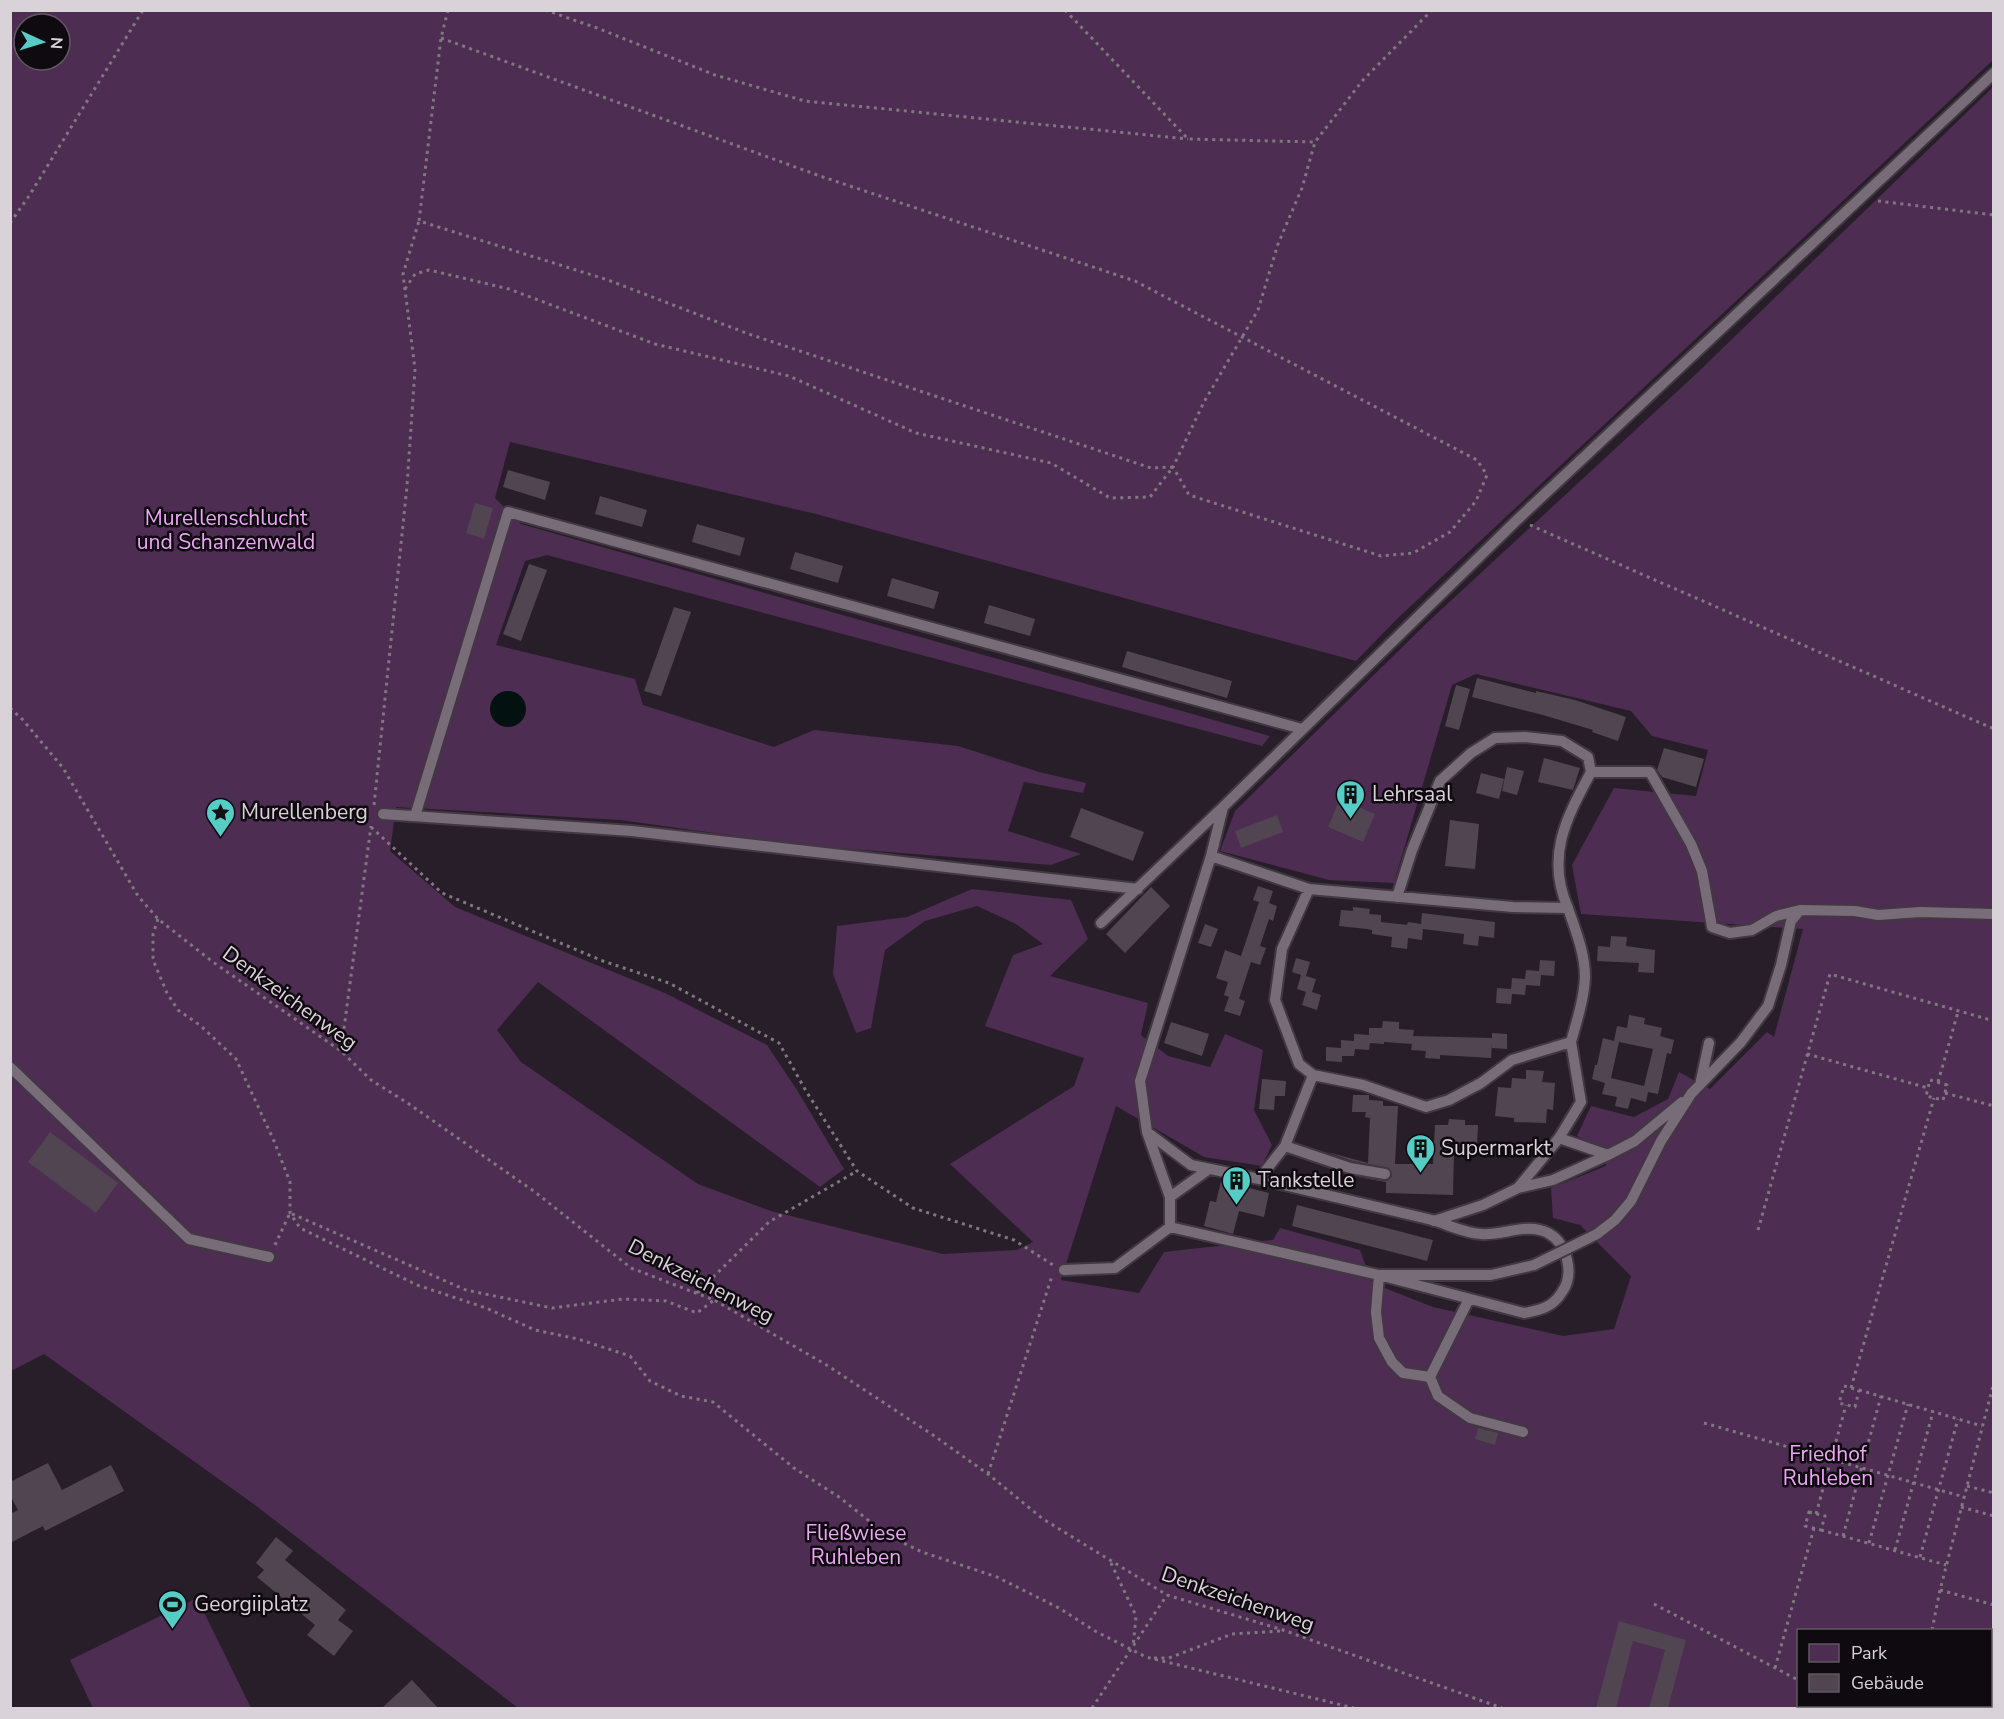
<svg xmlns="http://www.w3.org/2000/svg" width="2004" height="1719" font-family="'Nunito Sans',sans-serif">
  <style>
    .green { fill: #4d2d52; fill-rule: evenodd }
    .water { fill: #041111 }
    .building { fill: #504551; fill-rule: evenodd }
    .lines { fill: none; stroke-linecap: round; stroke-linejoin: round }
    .service-casing { stroke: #413842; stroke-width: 14 }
    .path { stroke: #807780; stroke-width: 3; stroke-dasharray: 3 4.5; stroke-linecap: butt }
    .service { stroke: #786c79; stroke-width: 10 }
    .service-bridge-casing { stroke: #413842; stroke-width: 14; stroke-linecap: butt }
    .service-bridge { stroke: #786c79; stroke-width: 10 }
    .labels { text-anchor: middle; stroke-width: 5; stroke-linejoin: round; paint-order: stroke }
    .park-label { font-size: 21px; fill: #eca6f5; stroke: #0e0a0f }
    .poi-label { font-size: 21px; fill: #d9d2d9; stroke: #0e0a0f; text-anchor: start }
    .street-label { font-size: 21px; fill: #d9d2d9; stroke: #0e0a0f }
  </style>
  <rect width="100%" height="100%" fill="#281e29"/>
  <path class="green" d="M 11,11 L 1993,11 L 1993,60 L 1398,618 L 1356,661 L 816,514 L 510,442 L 495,498 L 521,524 L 1270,736 L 1262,746 L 547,555 L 525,561 L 496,645 L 635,679 L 643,705 L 774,747 L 814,730 L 958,746 L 1039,772 L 1086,783 L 1083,793 L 1024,782 L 1008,831 L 1081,854 L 1051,865 L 800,845 L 620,820 L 396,807 L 390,851 L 455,907 L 665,993 L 767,1045 L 797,1090 L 844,1169 L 820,1187 L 538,982 L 497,1030 L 521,1062 L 698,1184 L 771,1211 L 943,1254 L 1017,1250 L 1033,1242 L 950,1164 L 1074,1086 L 1084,1058 L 985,1026 L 1013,955 L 1043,944 L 1016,924 L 977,906 L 925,921 L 885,950 L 871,1028 L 856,1033 L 833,974 L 837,926 L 907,917 L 972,889 L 1071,900 L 1088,939 L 1050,976 L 1148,1003 L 1141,1035 L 1168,1056 L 1210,1067 L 1225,1034 L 1263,1050 L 1254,1110 L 1272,1145 L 1262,1166 L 1204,1157 L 1116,1106 L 1061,1280 L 1139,1293 L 1164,1252 L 1273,1240 L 1280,1228 L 1360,1250 L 1372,1283 L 1433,1307 L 1563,1336 L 1614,1329 L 1631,1276 L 1580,1225 L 1553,1218 L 1551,1188 L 1606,1166 L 1605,1150 L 1577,1136 L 1591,1106 L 1634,1117 L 1668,1099 L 1679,1072 L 1710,1089 L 1767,1032 L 1774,1037 L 1803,929 L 1581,914 L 1572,865 L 1614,788 L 1696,796 L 1708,750 L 1652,736 L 1631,711 L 1476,674 L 1452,685 L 1394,883 L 1329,880 L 1220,851 L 1235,811 L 1430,620 L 1696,374 L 1993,87 L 1993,1708 L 518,1708 L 255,1505 L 44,1354 L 11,1371 ZM 24,24 L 60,24 L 60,60 L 24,60 ZM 1798,1630 L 1990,1630 L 1990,1706 L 1798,1706 Z
    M 197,1598 L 251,1708 L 93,1708 L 70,1660 Z"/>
  <path class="water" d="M490 709a18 18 0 1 1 36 0a18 18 0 1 1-36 0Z"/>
  <path class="building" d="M 508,470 L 550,482 L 545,500 L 503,487 Z
    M 600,496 L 647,510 L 642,527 L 595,514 Z
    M 475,503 L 493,508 L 484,539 L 466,533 Z
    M 697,524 L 745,538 L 740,556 L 692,542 Z
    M 795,552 L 843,566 L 838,583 L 790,569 Z
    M 529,564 L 547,570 L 521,641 L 503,634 Z
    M 892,578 L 939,592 L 934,609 L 887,596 Z
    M 989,605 L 1035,619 L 1030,636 L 984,623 Z
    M 674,607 L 691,612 L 661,696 L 644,691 Z
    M 1127,651 L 1232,681 L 1227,698 L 1122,667 Z
    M 1477,678 L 1536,693 L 1536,691 L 1575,700 L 1626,717 L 1618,741 L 1592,732 L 1593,730 L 1543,715 L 1472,697 Z
    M 1456,685 L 1470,689 L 1459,730 L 1445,726 Z
    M 1664,748 L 1704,759 L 1696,787 L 1662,777 L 1657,770 Z
    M 1544,758 L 1580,768 L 1573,790 L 1538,782 Z
    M 1507,767 L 1524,771 L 1517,795 L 1502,791 Z
    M 1481,773 L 1504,779 L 1499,799 L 1476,793 Z
    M 1340,799 L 1375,814 L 1363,842 L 1328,827 Z
    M 1081,808 L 1144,832 L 1133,861 L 1070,837 Z
    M 1277,815 L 1283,832 L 1241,848 L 1235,831 Z
    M 1450,820 L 1479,824 L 1475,869 L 1445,866 Z
    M 1258,886 L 1273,891 L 1269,903 L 1277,906 L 1273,921 L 1269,919 L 1260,946 L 1266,948 L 1260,965 L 1251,962 L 1239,999 L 1245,1001 L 1240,1016 L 1224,1011 L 1229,997 L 1224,995 L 1228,982 L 1216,978 L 1225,950 L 1241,956 L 1259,902 L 1253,900 Z
    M 1151,887 L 1170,906 L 1125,953 L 1106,934 Z
    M 1353,907 L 1370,909 L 1369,914 L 1381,915 L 1381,922 L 1407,925 L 1408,922 L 1421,924 L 1422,913 L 1495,922 L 1494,938 L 1479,936 L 1478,946 L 1463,944 L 1464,934 L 1423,929 L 1422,940 L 1408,938 L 1407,949 L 1391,947 L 1392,937 L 1372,934 L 1372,930 L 1367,929 L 1339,926 L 1341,910 L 1353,911 Z
    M 1205,924 L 1218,929 L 1211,947 L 1198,943 Z
    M 1611,936 L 1627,937 L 1626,946 L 1655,950 L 1654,973 L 1638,972 L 1639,963 L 1597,961 L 1598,946 L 1610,947 Z
    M 1296,958 L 1310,962 L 1306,976 L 1316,979 L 1312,992 L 1321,995 L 1317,1010 L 1302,1005 L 1306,992 L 1297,989 L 1301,975 L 1292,972 Z
    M 1540,960 L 1555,961 L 1554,976 L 1541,975 L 1540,986 L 1526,985 L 1525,995 L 1512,994 L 1511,1004 L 1496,1003 L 1497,988 L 1511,989 L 1512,978 L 1525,979 L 1526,970 L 1539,971 Z
    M 1629,1015 L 1645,1018 L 1644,1024 L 1662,1028 L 1660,1036 L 1674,1040 L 1671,1054 L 1667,1053 L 1658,1094 L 1648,1092 L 1646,1102 L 1631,1098 L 1628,1109 L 1615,1106 L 1617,1097 L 1602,1094 L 1605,1083 L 1592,1079 L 1595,1065 L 1597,1065 L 1603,1038 L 1614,1041 L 1617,1026 L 1627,1028 ZM 1619,1042 L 1653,1049 L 1644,1086 L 1611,1078 Z
    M 1383,1021 L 1399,1022 L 1399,1029 L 1414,1030 L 1413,1036 L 1492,1038 L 1492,1033 L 1507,1034 L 1507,1049 L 1492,1048 L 1492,1043 L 1491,1058 L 1440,1055 L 1440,1059 L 1425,1058 L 1426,1051 L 1411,1050 L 1412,1044 L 1384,1042 L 1384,1044 L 1370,1043 L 1369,1050 L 1355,1049 L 1354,1056 L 1342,1056 L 1342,1062 L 1326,1061 L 1326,1047 L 1341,1048 L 1341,1040 L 1354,1041 L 1354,1034 L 1369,1035 L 1369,1028 L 1382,1028 Z
    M 1171,1022 L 1209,1034 L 1202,1056 L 1164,1043 Z
    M 1526,1070 L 1544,1071 L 1542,1082 L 1555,1083 L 1553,1110 L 1547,1109 L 1546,1123 L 1514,1122 L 1514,1118 L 1495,1116 L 1498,1087 L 1511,1088 L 1512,1078 L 1526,1079 Z
    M 1262,1079 L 1286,1081 L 1285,1096 L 1275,1096 L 1274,1110 L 1259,1109 Z
    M 1353,1095 L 1369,1095 L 1369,1100 L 1383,1101 L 1383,1106 L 1398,1106 L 1395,1164 L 1433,1164 L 1435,1125 L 1448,1125 L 1449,1119 L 1465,1120 L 1465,1125 L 1478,1125 L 1477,1146 L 1463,1145 L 1463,1151 L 1454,1150 L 1453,1195 L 1386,1193 L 1386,1182 L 1351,1176 L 1387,1181 L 1392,1176 L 1389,1168 L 1352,1161 L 1327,1152 L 1368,1163 L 1370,1118 L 1365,1117 L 1366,1112 L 1352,1112 Z
    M 50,1132 L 118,1183 L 96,1213 L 28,1162 Z
    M 1221,1181 L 1269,1193 L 1264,1217 L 1239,1211 L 1233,1234 L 1204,1226 L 1210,1201 L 1216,1202 Z
    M 1297,1205 L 1433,1240 L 1427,1261 L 1292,1226 Z
    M 1478,1428 L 1498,1433 L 1495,1445 L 1475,1439 Z
    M 48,1463 L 62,1490 L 111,1465 L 124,1491 L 45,1531 L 43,1526 L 10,1543 L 10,1514 L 18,1510 L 10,1495 L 10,1482 Z
    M 276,1537 L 293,1551 L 285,1560 L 346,1610 L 338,1620 L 353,1631 L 334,1656 L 307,1635 L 315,1625 L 257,1577 L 264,1570 L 256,1563 Z
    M 1619,1621 L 1686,1640 L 1668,1708 L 1649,1708 L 1665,1650 L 1633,1641 L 1616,1708 L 1596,1708 Z
    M 412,1680 L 438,1708 L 382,1708 Z"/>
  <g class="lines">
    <defs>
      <path id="service" d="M 1591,772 L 1650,772 L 1691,844 L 1702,871 L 1712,927 L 1730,933 L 1752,930 L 1776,916 L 1800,910
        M 383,814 L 632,831 L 1138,889
        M 415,816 L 508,512 L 1302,729
        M 1211,856 L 1309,889 L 1513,907 L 1568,908 C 1575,929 1585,953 1585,977 C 1584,999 1577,1020 1571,1042
        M 1309,889 L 1282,949 L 1275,1000 L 1299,1064 L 1313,1075 L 1363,1085 L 1426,1107 L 1449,1100 L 1481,1083 L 1512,1060 L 1571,1042 L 1581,1102 L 1559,1138
        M 1397,897 L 1412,850 L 1440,781 L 1471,753 L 1495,738 L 1525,737 L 1562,741 L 1588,757 L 1591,772 C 1567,817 1545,856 1568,908
        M 1101,923 L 1223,807
        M 10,1067 L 189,1239 L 269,1257
        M 1313,1075 L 1285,1146 L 1259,1179 L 1191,1165 L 1147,1132 L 1140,1081 L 1211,856 L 1223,807 L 1517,520 L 1994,73
        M 1700,1085 L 1709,1043
        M 1147,1132 L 1170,1197
        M 1285,1146 L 1350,1168 L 1385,1174
        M 1209,1169 L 1170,1197 L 1170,1227 L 1379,1275 L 1524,1313 C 1541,1310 1553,1307 1562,1292 C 1575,1274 1567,1243 1548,1233 C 1527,1222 1503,1236 1481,1234 C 1463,1233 1445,1223 1428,1219 C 1372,1206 1316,1193 1259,1179
        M 1518,1188 L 1559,1138 L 1608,1155
        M 1434,1221 L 1483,1205 L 1518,1188 L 1553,1180 L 1608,1155 L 1635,1141 L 1682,1102
        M 1597,1234 L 1615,1220 L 1631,1201 L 1661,1141 L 1691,1094 L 1741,1042 L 1768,1006 L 1781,965 L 1791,921 L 1800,910 L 1855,911 L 1878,915 L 1920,912 L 1994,914
        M 1064,1270 L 1115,1268 L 1170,1227
        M 1469,1299 L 1430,1377 L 1438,1396 L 1470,1418 L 1523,1432
        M 1430,1377 L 1403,1373 L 1392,1362 L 1379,1338 L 1376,1312 L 1379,1275 L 1491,1275 L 1534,1265"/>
    </defs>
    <use href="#service" class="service-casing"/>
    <path class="path" d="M 448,10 L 441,38 L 419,221 L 608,280 L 746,333 L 1151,468 L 1173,467
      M 545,10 L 597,28 L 715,75 L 805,101 L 1188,139
      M 1065,10 L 1188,139 L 1315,142
      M 441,38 L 820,176 L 1135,281 L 1477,460 L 1487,475 L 1476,501 L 1450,532 L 1413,553 L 1381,556 L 1189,495 L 1173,467 L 1204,402 L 1258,310 L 1278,244 L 1302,188 L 1315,142 L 1363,80 L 1432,10
      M 1878,201 L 1994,215
      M 10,223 L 29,196 L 143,10
      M 405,289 L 415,274 L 429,270 L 509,289 L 655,344 L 789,376 L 916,433 L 1051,463 L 1110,498 L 1150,497 L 1173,467
      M 1530,525 L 1994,729
      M 10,708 L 23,720 L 63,768 L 138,896 L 158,919 L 213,962 L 341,1051 L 371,1080 L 409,1104 L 535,1192 L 631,1268 L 714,1300 L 825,1364 L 933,1435 L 988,1474 L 1043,1519 L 1167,1595 L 1283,1630 L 1502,1708
      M 374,805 L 407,486 L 415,369 L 403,274 L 419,221
      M 371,827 L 442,893 L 603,961 L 669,983 L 779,1043 L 806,1091 L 857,1171 L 913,1208 L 1014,1240 L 1053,1265
      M 158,919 L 153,934 L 153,960 L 167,993 L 178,1010 L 201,1026 L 236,1059 L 274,1141 L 290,1182 L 290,1213 L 300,1228 L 417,1285 L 486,1308 L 535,1330 L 578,1339 L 630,1356 L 650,1381 L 681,1396 L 713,1402 L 794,1468 L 839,1497 L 887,1535 L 922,1552 L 997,1577 L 1059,1608 L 1095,1631 L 1146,1657 L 1354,1708
      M 341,1051 L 371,826
      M 1807,1054 L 1928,1088
      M 1930,1080 L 1947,1085 L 1943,1100 L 1926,1096 Z
      M 1938,1082 L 1958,1012
      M 1945,1093 L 1994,1106
      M 1758,1230 L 1830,974 L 1994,1021
      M 275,1245 L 290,1213 L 466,1290 L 552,1308 L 623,1299 L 666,1301 L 697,1313 L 714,1300
      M 697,1293 L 769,1222 L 857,1171
      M 1844,1386 L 1859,1390 L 1855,1407 L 1839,1403 Z
      M 1851,1388 L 1934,1098
      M 1859,1390 L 1982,1426
      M 1704,1423 L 1964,1497
      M 988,1474 L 1052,1276
      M 1967,1486 L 1994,1493
      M 1961,1507 L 1994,1516
      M 1809,1512 L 1825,1516 L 1821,1530 L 1805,1526 Z
      M 1816,1514 L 1846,1405
      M 1821,1530 L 1946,1565
      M 1843,1536 L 1881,1396
      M 1869,1543 L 1908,1404
      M 1895,1550 L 1933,1412
      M 1920,1557 L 1958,1419
      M 1111,1563 L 1136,1616 L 1133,1647
      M 1940,1590 L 1994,1605
      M 1654,1604 L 1798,1680
      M 1932,1630 L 1940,1590 L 1994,1382
      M 1154,1658 L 1169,1658 L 1232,1634 L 1281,1631
      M 1775,1668 L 1814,1528
      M 1847,1706 L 1853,1708
      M 1092,1708 L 1167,1595
      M 1929,1708 L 1929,1706"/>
    <use href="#service" class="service"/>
    <defs>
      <path id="service-bridge" d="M 1534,1265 L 1597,1234"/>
    </defs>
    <use href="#service-bridge" class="service-bridge-casing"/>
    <use href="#service-bridge" class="service-bridge"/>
  </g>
  <defs>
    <symbol id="building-pin" viewBox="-11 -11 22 30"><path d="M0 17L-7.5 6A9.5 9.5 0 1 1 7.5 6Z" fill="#55cdc6" stroke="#0e0a0f"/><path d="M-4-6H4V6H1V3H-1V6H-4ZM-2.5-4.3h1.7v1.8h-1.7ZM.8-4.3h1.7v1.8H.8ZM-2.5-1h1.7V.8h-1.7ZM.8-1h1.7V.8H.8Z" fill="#111"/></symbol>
    <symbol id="sight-pin" viewBox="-11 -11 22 30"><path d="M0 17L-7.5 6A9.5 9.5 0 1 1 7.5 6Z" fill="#55cdc6" stroke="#0e0a0f"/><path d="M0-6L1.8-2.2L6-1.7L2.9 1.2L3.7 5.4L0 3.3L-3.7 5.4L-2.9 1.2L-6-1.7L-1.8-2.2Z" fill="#111"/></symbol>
    <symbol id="stadium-pin" viewBox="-11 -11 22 30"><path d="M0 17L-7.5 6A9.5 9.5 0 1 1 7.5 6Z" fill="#55cdc6" stroke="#0e0a0f"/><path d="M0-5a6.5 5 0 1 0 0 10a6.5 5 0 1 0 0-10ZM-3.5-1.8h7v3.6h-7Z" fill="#111"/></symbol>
  </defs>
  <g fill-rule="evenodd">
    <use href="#building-pin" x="1334" y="778" width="33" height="45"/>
    <use href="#sight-pin" x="204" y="796" width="33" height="45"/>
    <use href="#building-pin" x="1404" y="1132" width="33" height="45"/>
    <use href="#building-pin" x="1220" y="1164" width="33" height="45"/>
    <use href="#stadium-pin" x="156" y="1588" width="33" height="45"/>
  </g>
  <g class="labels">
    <g class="park-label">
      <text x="226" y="525">Murellenschlucht<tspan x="226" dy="24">und Schanzenwald</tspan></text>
      <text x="1828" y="1461">Friedhof<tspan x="1828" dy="24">Ruhleben</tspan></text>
      <text x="856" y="1540">Fließwiese<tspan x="856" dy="24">Ruhleben</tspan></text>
    </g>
    <g class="poi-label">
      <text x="1372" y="801">Lehrsaal</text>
      <text x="241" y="819">Murellenberg</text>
      <text x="1441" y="1155">Supermarkt</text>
      <text x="1258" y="1187">Tankstelle</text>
      <text x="194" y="1611">Georgiiplatz</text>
    </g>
    <g class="street-label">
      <text transform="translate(290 998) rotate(36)" y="7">Denkzeichenweg</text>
      <text transform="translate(701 1281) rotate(27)" y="7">Denkzeichenweg</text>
      <text transform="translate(1238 1599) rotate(19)" y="7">Denkzeichenweg</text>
    </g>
  </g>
  <rect width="2004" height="1719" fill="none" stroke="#d9d2d9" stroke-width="24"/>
  <rect x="1797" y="1629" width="195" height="78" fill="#0e0a0f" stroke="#5f5a60" stroke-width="1.5"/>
  <rect x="1809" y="1644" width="30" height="18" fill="#4d2d52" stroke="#5f5a60" stroke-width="1.5"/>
  <text x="1851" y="1659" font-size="18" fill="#d9d2d9">Park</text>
  <rect x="1809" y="1674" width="30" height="18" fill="#504551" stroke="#5f5a60" stroke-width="1.5"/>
  <text x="1851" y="1689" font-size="18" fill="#d9d2d9">Gebäude</text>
  <g transform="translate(42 42) rotate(94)"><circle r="28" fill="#0e0a0f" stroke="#5f5a60" stroke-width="1.5"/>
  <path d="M0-4.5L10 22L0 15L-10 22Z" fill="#55cdc6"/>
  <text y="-9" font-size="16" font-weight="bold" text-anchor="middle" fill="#d9d2d9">N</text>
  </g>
</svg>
